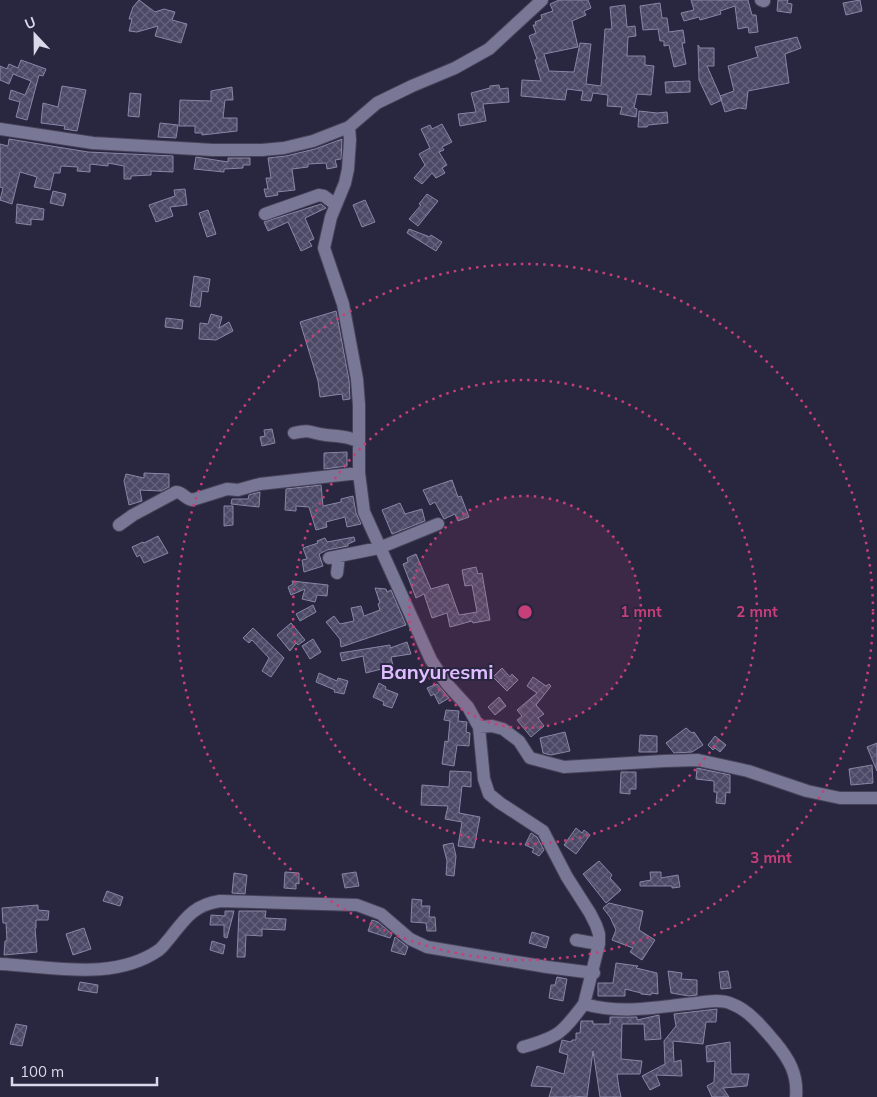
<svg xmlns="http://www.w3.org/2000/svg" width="877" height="1097" font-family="Mulish,sans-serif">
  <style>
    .building { fill: url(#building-cross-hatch); stroke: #8886a6 }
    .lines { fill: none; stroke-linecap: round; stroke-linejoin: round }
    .minor-casing { stroke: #464359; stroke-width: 14 }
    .minor { stroke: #797796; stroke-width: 12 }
    .ring { fill: none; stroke: #c73f78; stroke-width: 2.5; stroke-dasharray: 2.5 5 }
    .labels { text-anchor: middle; stroke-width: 4; stroke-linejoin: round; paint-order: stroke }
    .quarter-label { font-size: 20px; font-weight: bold; fill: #dfbbff; stroke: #292640 }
    .centre { fill: #c73f78; stroke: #292640; stroke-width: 2.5 }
    .ring-label { font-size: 15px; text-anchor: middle; font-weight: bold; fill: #c73f78; stroke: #292640; stroke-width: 4; stroke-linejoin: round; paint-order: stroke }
  </style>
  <defs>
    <pattern id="building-cross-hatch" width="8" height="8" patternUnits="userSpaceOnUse" patternTransform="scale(1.25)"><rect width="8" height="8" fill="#4c4966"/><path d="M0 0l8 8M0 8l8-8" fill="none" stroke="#65637c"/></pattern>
  </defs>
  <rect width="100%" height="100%" fill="#292640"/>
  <path class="building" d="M 139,0 L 155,12 L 164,9 L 175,12 L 172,20 L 187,24 L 181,43 L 155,36 L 158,26 L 137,32 L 129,31 L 132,19 L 129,19 L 133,7 Z
    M 559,0 L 588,0 L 591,8 L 584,11 L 586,15 L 572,21 L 578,47 L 544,54 L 549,71 L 574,72 L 580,43 L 591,44 L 586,84 L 601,86 L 605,29 L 612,29 L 610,7 L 625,5 L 627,27 L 635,26 L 636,36 L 628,37 L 627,56 L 645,56 L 645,65 L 654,66 L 651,95 L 637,94 L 634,108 L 637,109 L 636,117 L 620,114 L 622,107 L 607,106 L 608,95 L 593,93 L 591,101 L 581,100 L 583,91 L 567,89 L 565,100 L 521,96 L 522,80 L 541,81 L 535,60 L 537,59 L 529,36 L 536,33 L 533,25 L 536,25 L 535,22 L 542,19 L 541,15 L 553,11 L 550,4 Z
    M 691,0 L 748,0 L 752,15 L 756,15 L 758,32 L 749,33 L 748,27 L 738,29 L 735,6 L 720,11 L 721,14 L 700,20 L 699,17 L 684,21 L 681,13 L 694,10 Z
    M 778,0 L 788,0 L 787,3 L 792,4 L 791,13 L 777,11 Z
    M 860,0 L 862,11 L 846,15 L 843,3 Z
    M 660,3 L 662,18 L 667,18 L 669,32 L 683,30 L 685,43 L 682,43 L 686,64 L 674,67 L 669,45 L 664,46 L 664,41 L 660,41 L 658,29 L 643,30 L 640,6 Z
    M 797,37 L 801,48 L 785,54 L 789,83 L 748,91 L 746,109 L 739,108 L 725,112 L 720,96 L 734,91 L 728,66 L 758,57 L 755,47 Z
    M 698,45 L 700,48 L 714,48 L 714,66 L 707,66 L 722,100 L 711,105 L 699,80 Z
    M 21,60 L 46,69 L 43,76 L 39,75 L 27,120 L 16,117 L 20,102 L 9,99 L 11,90 L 25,95 L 31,81 L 13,74 L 9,84 L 0,80 L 0,66 L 7,69 L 9,64 L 18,68 Z
    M 690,81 L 690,92 L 666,93 L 665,82 Z
    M 499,85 L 500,89 L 508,88 L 509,102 L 483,104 L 486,121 L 460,126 L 458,114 L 476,112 L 471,93 L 490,88 L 490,86 Z
    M 62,86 L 86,90 L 77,131 L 64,129 L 65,126 L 41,123 L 43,103 L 58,107 Z
    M 232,87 L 233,100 L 225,100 L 223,118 L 237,118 L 237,131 L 202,135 L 202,133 L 195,133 L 195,126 L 179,126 L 180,100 L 211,101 L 211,91 Z
    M 130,93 L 141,94 L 139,117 L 128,116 Z
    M 639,111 L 657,113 L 667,112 L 668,123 L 648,125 L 647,127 L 638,127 Z
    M 160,123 L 178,125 L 176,138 L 158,137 Z
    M 442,124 L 452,142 L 442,147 L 444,150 L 439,152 L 447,165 L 442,168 L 445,173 L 436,178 L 432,173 L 422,184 L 414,178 L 425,165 L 419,154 L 430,148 L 421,129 L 430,125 L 432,129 Z
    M 9,139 L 88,152 L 173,156 L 173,172 L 151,171 L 151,175 L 131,176 L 131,179 L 124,179 L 124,166 L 108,163 L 108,166 L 90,164 L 90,172 L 77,171 L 78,167 L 61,166 L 60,173 L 54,173 L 50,190 L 34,187 L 37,177 L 20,172 L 12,204 L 0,200 L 3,188 L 0,187 L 0,144 L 8,146 Z
    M 342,139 L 341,159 L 335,160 L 337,167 L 327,169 L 326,163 L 308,164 L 308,167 L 292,169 L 295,190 L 277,192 L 278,195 L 266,197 L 264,189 L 268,189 L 266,178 L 271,178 L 268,158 L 286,156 L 315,149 Z
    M 196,157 L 228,162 L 228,158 L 250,158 L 250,165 L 243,165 L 243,168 L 224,169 L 224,172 L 194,169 Z
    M 185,189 L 187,205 L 170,207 L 173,216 L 156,222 L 149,205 L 175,196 L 174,190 Z
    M 53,191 L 66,194 L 63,206 L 50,203 Z
    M 427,194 L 438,201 L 418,226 L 409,219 L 421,205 L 419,204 Z
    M 365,200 L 375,222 L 362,227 L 353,205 Z
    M 17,204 L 44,209 L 43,220 L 31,219 L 31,225 L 16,223 Z
    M 321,204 L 326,208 L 305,218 L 314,239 L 309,241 L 312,246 L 301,251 L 288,222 L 268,231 L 264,222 Z
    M 208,210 L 216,234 L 207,237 L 199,213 Z
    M 409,229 L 430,237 L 431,235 L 442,242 L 436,251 L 407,233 Z
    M 194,276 L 210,279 L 208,292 L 202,291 L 200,307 L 190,306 Z
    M 336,311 L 349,380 L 350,399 L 343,400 L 342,394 L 320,397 L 318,381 L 300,322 Z
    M 211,314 L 222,317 L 219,328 L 229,322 L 233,331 L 216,340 L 199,339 L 200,323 L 208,324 Z
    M 166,318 L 183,320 L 182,329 L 165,327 Z
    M 272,429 L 275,443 L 262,446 L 260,437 L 265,436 L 264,430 Z
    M 347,452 L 347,466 L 324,469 L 324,453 Z
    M 144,473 L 169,474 L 169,487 L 161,491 L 140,490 L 142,501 L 129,505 L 124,481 L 126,474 L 144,478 Z
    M 452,480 L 458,497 L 461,496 L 469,517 L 458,521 L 455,514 L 444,519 L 435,502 L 430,505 L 423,490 Z
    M 321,485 L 323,506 L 341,502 L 341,499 L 353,496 L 356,513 L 361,524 L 347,527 L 345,517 L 326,522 L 327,527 L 316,530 L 309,507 L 296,506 L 296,511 L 285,510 L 286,489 Z
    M 260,492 L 259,507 L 231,504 L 232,499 L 248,499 L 249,495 Z
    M 400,503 L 405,514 L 422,509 L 425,521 L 392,534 L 382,510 Z
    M 224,506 L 233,506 L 233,525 L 224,526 Z
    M 158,536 L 168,553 L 144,563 L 140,555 L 137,557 L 132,547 L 143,542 L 144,543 Z
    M 354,537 L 355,541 L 348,544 L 348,546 L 327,550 L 319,554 L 323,566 L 304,572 L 302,560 L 307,559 L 303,548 L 318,543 L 317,541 L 325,538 L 327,542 Z
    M 416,554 L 431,589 L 448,584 L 459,615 L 477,612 L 472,585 L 465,586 L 462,570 L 476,567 L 478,574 L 482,573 L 490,620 L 473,623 L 472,621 L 450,627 L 447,613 L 432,618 L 424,594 L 416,598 L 403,564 L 408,562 L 407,558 Z
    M 292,581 L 328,585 L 327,596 L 317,595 L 315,602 L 302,599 L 305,589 L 291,595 L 288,587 L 293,584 Z
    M 375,588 L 386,589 L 387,592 L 391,590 L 406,625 L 341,647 L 340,639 L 326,622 L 334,616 L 340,624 L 354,621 L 351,608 L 361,606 L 364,616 L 380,610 L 378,604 L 380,603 Z
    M 313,605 L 316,612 L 300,621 L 296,614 Z
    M 291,623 L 305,640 L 298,645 L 296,643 L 290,651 L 277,635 Z
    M 253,628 L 284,658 L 271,677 L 262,671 L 269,658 L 252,640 L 249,643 L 243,638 Z
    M 313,639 L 321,652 L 310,659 L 302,646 Z
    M 407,642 L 411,654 L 391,657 L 393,666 L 366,673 L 363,656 L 342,661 L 340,653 L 390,645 L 390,648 Z
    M 502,668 L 510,677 L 512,674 L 518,680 L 507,691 L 493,677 Z
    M 319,673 L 337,681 L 338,678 L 348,681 L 344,694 L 334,692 L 335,690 L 316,682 Z
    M 533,677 L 546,686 L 549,684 L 551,686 L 536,705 L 544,714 L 538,718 L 544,726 L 531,737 L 517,720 L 522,716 L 517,710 L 537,693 L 527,686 Z
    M 379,683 L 386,687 L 385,689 L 398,694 L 392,708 L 383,705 L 384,702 L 373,697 Z
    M 437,684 L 449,698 L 439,704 L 434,694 L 431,696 L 427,688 Z
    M 499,697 L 506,706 L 495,715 L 488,707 Z
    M 446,710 L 459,711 L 458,721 L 467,722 L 466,732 L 470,733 L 469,746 L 457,745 L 454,766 L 442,764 L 445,741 L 448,742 L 450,721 L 444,720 Z
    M 686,728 L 692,733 L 694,732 L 703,745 L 692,752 L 674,753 L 666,743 Z
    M 565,732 L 570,751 L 551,755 L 543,753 L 540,738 Z
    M 640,735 L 657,736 L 657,752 L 639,752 Z
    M 715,736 L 726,745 L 720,752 L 715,748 L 713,750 L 708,745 Z
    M 877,743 L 877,771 L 867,747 Z
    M 872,765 L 873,783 L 851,785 L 849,769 Z
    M 697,768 L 730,775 L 730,793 L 726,792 L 725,804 L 716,803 L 717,792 L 714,792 L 714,781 L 696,779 Z
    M 450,771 L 471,772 L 471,787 L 462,786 L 459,813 L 480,817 L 474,848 L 458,846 L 462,822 L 445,819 L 448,806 L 421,805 L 422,785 L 449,787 Z
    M 621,772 L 636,772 L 636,789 L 630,789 L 630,794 L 620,793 Z
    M 576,828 L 582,833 L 584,830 L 590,835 L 576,854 L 564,845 Z
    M 531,833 L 537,837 L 544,850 L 539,856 L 532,852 L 534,849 L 525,845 Z
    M 453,843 L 456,856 L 454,876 L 446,875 L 447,861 L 443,845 Z
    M 599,861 L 612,875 L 610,878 L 621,890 L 606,903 L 583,874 Z
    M 285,872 L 299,873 L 299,884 L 296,883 L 296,889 L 284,888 Z
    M 356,872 L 359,886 L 345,888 L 342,874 Z
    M 650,872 L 661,872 L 661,878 L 678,875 L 680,887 L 672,888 L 672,886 L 640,886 L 640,882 L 651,880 Z
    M 234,873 L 247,875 L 245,894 L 232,893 Z
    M 107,891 L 123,897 L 120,906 L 103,901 Z
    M 412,899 L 422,900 L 421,906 L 430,906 L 429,917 L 435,917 L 436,931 L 427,931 L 426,923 L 411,922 Z
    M 609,903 L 643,911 L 639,930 L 655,940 L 642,960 L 630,952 L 633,948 L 612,940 L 616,930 L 610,917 L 603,908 Z
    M 38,905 L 38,910 L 49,911 L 48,920 L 36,920 L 36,928 L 35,928 L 37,952 L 4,955 L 5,941 L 7,941 L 6,923 L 3,923 L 2,908 Z
    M 225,911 L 234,911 L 227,938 L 224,937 L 224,925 L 210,925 L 211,915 L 225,916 Z
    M 239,911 L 266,911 L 265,918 L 286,919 L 285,930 L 262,929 L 262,936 L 246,935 L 245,957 L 237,957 Z
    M 372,920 L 378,922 L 392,934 L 390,938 L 368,931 Z
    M 84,928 L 91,949 L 73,955 L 66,934 Z
    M 532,932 L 549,937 L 546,948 L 529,943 Z
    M 395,937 L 408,947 L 405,955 L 391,951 Z
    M 212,941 L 225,945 L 223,954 L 210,950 Z
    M 616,963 L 638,966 L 636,968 L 657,973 L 658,994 L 651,993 L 651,995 L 641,994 L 641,993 L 625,989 L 625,996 L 598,996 L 598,983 L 613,983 Z
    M 668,971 L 682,973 L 681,979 L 697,980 L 697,995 L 689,996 L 671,993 Z
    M 728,971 L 731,988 L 721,989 L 719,972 Z
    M 557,977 L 567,979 L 563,1001 L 549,998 L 551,985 L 555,985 Z
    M 80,982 L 98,985 L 97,993 L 78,990 Z
    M 717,1009 L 716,1022 L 706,1022 L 703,1044 L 673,1041 L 674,1062 L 681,1060 L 682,1076 L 656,1075 L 660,1085 L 650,1090 L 642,1076 L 665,1064 L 664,1041 L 676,1026 L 674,1014 Z
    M 659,1015 L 661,1039 L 645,1040 L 644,1024 L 622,1024 L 621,1059 L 642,1061 L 640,1074 L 617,1074 L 619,1088 L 621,1097 L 600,1097 L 593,1051 L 587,1097 L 570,1096 L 570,1097 L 549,1097 L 552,1087 L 531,1086 L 537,1066 L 564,1074 L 568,1055 L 559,1052 L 562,1040 L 571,1042 L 572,1040 L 576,1040 L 576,1033 L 580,1033 L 581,1021 L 593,1021 L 593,1024 L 610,1024 L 610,1017 L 637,1017 L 637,1020 Z
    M 16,1024 L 27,1026 L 22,1046 L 10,1044 Z
    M 730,1042 L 731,1074 L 749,1074 L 747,1086 L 723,1088 L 729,1097 L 712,1097 L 707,1086 L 714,1082 L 715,1061 L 707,1062 L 706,1046 Z"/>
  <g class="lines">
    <defs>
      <path id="minor" d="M 761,0 L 764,1
        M 349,127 L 350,140 L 348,169 L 345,183 L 331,217 L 324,248 L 343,304 L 357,379 L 359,405 L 359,473 L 364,512 L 431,660 L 447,684 L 468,707 L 479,727 L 484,779 L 489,794 L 500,803 L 543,831 L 567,877 L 590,913 L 596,925 L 599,934 L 599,944 L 584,1004 C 621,1014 650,1008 687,1004 C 701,1003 719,998 732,1004 C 749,1010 764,1029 775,1042 C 789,1059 798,1074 796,1097
        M 0,129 L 93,143 L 213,150 L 262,150 L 284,148 L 313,141 L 349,127 L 377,103 L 412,86 L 455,68 L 489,49 L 542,0
        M 265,214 L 319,195 L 324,196 L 336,205
        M 294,433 C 311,429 310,433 326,435 C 341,437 343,435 358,441
        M 119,525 L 133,515 L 176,492 C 183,492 185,499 192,500 L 227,489 L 238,490 L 260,484 L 359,473
        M 329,558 L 379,548 L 438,524
        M 337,573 L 339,556
        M 479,727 L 492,726 L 503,729 L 519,741 L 530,758 L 564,767 L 664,761 L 698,760 L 748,771 L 807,791 L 840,798 L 877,798
        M 576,940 L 599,944
        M 0,964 C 51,966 113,982 159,950 C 163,947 166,942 169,939 C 185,919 193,905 220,901 L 357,905 L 381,914 L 410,939 L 427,947 L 547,967 L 594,973
        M 523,1047 C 559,1037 562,1033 584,1004"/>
    </defs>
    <use href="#minor" class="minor-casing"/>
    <use href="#minor" class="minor"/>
  </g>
  <circle cx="525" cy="612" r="116" fill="#c73f78" fill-opacity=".12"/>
  <g class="ring">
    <circle cx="525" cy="612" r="116"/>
    <circle cx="525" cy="612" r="232"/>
    <circle cx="525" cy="612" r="348"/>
  </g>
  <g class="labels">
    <g class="quarter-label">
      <text x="437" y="679">Banyuresmi</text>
    </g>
  </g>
  <circle cx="525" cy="612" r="8" class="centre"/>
  <g class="ring-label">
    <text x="641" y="617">1 mnt</text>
    <text x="757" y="617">2 mnt</text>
    <text x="771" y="863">3 mnt</text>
  </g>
  <g transform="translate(35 35) rotate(338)" stroke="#292640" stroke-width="4" paint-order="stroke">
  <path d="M0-4L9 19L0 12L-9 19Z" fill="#dad9ea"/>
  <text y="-8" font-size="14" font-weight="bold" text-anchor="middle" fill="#dad9ea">U</text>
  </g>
  <path d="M12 1077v8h145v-8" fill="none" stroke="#dad9ea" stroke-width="2.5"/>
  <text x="20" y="1077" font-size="15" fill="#dad9ea" stroke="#292640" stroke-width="4" paint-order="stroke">100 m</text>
</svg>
